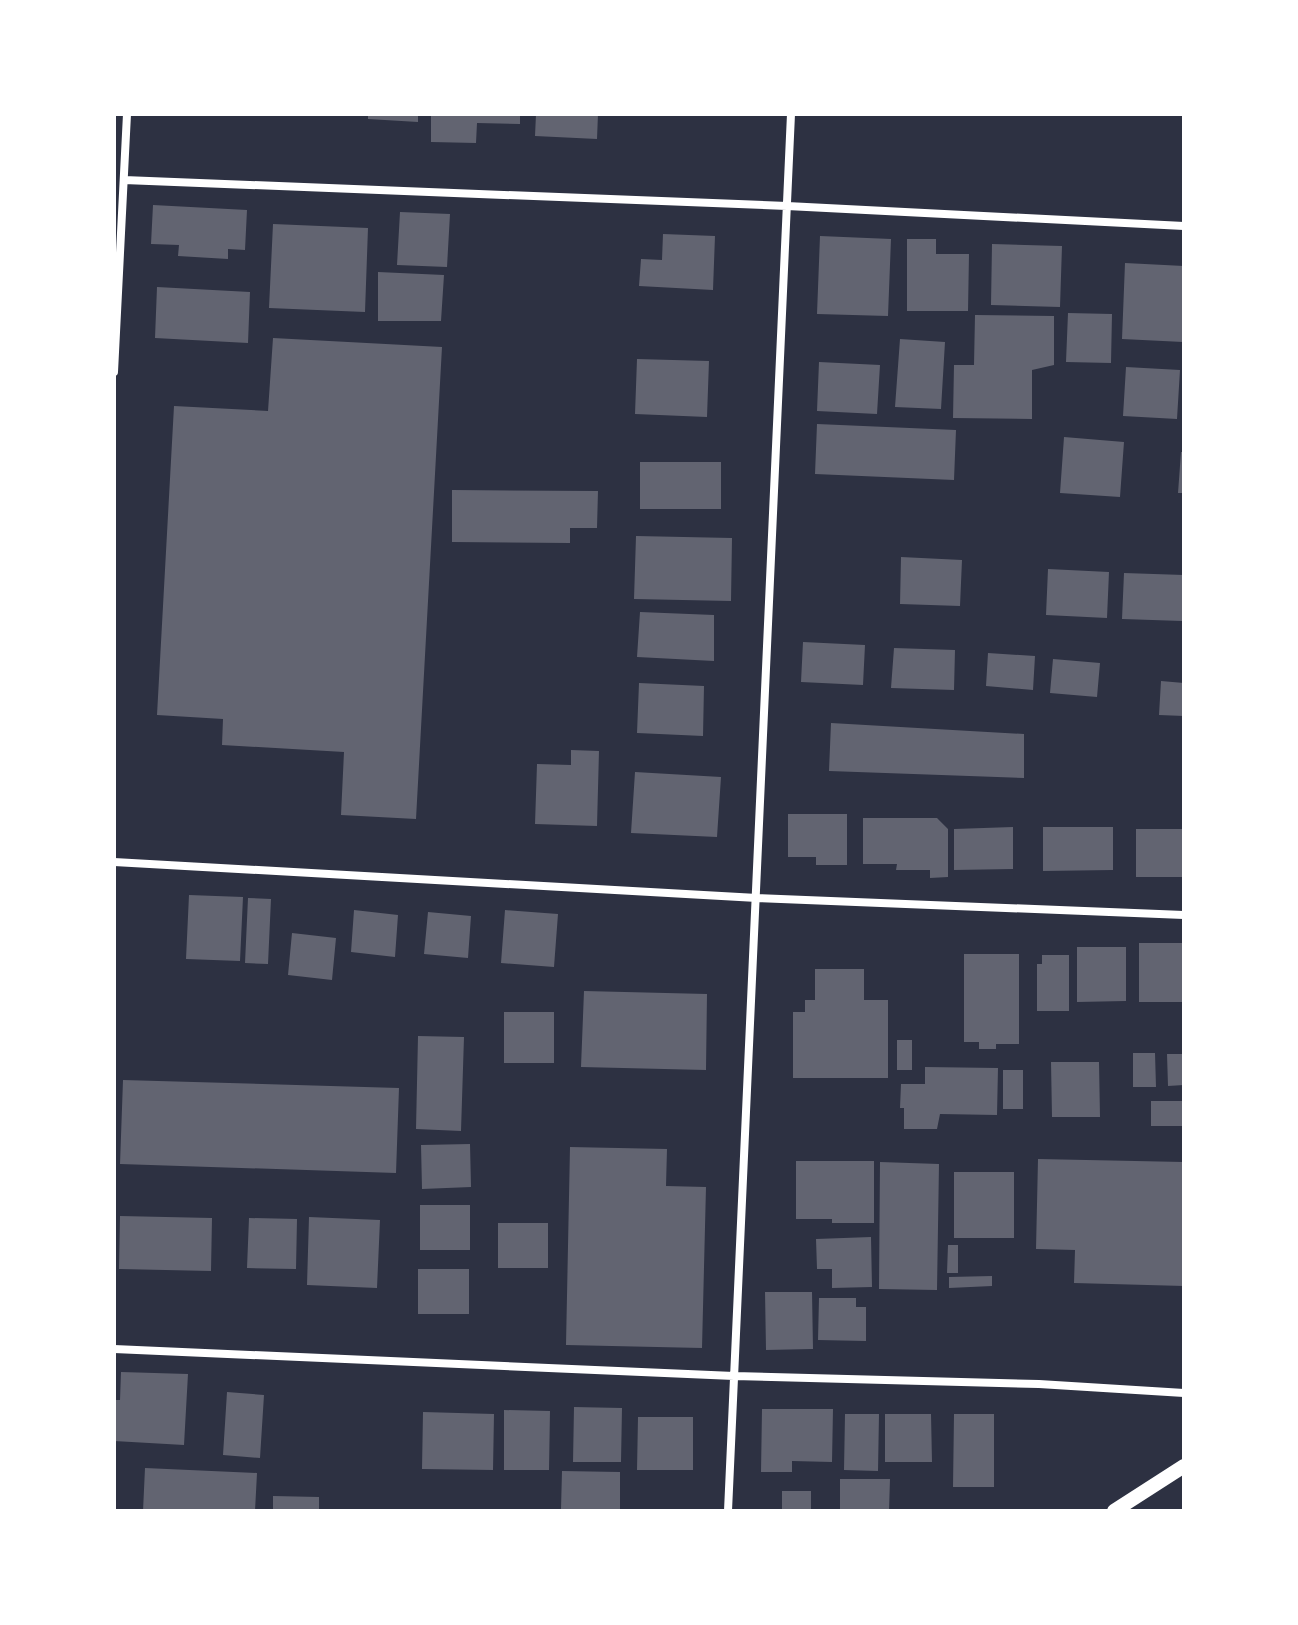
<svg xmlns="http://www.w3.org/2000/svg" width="1298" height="1625" font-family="'IBM Plex Sans',sans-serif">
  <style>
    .building { fill: #626471 }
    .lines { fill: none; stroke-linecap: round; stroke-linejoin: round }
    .minor { stroke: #fff; stroke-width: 8 }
    .tertiary { stroke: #fff; stroke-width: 14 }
  </style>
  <rect width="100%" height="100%" fill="#2d3142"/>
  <path class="building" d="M 368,114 L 418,114 L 418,122 L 368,119 Z
    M 431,114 L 520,114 L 520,124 L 477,123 L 476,143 L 431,142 Z
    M 536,114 L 598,114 L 597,139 L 535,136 Z
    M 153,205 L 247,210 L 245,250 L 228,249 L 228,259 L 178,256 L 179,245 L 151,244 Z
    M 400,212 L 450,214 L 447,267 L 397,265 Z
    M 273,224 L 368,228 L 365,312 L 269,308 Z
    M 663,234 L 715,236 L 713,290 L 639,286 L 641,259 L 662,260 Z
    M 820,236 L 891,239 L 888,316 L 817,314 Z
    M 907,239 L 936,239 L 936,254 L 969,254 L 968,311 L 907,311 Z
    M 992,244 L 1062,246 L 1060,307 L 991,305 Z
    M 1125,263 L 1184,266 L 1183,342 L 1122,339 Z
    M 378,272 L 444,275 L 441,321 L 378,321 Z
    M 157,287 L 250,292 L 248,343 L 155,338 Z
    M 1068,313 L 1112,314 L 1111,363 L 1066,362 Z
    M 975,315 L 1054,316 L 1054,365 L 1032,370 L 1032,419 L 953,418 L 954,365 L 974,365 Z
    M 273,338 L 442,347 L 416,819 L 341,815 L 344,752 L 222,745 L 223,719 L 157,715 L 174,406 L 268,411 Z
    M 900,339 L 945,342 L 941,409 L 895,407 Z
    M 637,359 L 709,361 L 707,417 L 635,414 Z
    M 819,362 L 880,365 L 877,414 L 817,411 Z
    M 1126,367 L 1180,370 L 1177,419 L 1123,416 Z
    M 817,424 L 956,430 L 954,480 L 815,474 Z
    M 1064,437 L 1124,442 L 1120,497 L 1060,493 Z
    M 1181,452 L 1184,452 L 1184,493 L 1178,493 Z
    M 640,462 L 721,462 L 721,509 L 640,509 Z
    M 452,490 L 598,491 L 597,528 L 570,528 L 570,543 L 452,542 Z
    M 636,536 L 732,538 L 731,601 L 634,599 Z
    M 901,557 L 962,560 L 960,606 L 900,604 Z
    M 1048,569 L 1109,572 L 1107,618 L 1046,615 Z
    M 1124,573 L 1184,575 L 1182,621 L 1122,619 Z
    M 640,612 L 714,615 L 714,661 L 637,657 Z
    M 803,642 L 865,645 L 863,685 L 801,682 Z
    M 894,648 L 955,650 L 954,690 L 891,688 Z
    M 988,653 L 1035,656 L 1033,690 L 986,686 Z
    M 1053,659 L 1100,663 L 1097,697 L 1050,693 Z
    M 1161,681 L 1184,683 L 1184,716 L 1159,715 Z
    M 639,683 L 704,686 L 703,736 L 637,733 Z
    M 831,723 L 1024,734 L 1024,778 L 829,771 Z
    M 571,750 L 599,751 L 597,826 L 535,824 L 537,764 L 571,765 Z
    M 635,772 L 721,777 L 717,837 L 631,833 Z
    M 788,814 L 847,814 L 847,865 L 816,865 L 816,857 L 788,857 Z
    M 863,818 L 937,818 L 948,829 L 948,877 L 930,878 L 930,870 L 896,870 L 897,864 L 863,864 Z
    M 1013,827 L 1013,869 L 954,870 L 954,829 Z
    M 1043,827 L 1113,827 L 1113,870 L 1043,871 Z
    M 1136,829 L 1184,829 L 1184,877 L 1136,877 Z
    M 189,895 L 243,897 L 240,961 L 186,959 Z
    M 248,898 L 271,899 L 268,964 L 245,963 Z
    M 354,910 L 398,915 L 395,957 L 351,952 Z
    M 505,910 L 558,914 L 554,967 L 501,963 Z
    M 428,912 L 471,916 L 468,958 L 424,954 Z
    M 292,933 L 336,938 L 332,980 L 288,975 Z
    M 1139,943 L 1184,943 L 1184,1002 L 1139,1002 Z
    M 1077,947 L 1126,947 L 1126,1001 L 1077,1002 Z
    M 964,954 L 1019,954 L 1019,1044 L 996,1044 L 996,1049 L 979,1049 L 979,1042 L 964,1042 Z
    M 1042,955 L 1069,955 L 1069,1011 L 1037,1011 L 1037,964 L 1042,964 Z
    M 815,969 L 864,969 L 864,1000 L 888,1000 L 888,1078 L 793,1078 L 793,1012 L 805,1012 L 805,1000 L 815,1000 Z
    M 584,991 L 707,994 L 706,1070 L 581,1067 Z
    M 504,1012 L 554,1012 L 554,1063 L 504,1063 Z
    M 418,1036 L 464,1037 L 461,1131 L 416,1129 Z
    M 897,1040 L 912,1040 L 912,1070 L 897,1070 Z
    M 1133,1053 L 1155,1053 L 1156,1087 L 1133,1087 Z
    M 1167,1054 L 1184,1054 L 1184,1085 L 1168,1086 Z
    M 1051,1062 L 1099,1062 L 1100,1117 L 1052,1117 Z
    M 925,1067 L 998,1068 L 997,1115 L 940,1114 L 937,1129 L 904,1129 L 904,1108 L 900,1108 L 901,1084 L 925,1084 Z
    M 1003,1070 L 1023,1070 L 1023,1109 L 1003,1109 Z
    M 123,1080 L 399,1088 L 396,1173 L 120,1164 Z
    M 1151,1101 L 1182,1101 L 1183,1126 L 1151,1126 Z
    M 470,1144 L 471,1187 L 422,1189 L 421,1145 Z
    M 570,1147 L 667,1149 L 666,1186 L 706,1187 L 702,1348 L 566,1345 Z
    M 1038,1159 L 1184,1162 L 1184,1286 L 1074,1283 L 1075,1250 L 1036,1249 Z
    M 796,1161 L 874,1161 L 874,1223 L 832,1223 L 832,1219 L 796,1219 Z
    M 880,1162 L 939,1164 L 937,1290 L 879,1289 Z
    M 954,1172 L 1014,1172 L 1014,1238 L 954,1238 Z
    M 420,1205 L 470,1205 L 470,1250 L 420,1250 Z
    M 120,1216 L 212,1218 L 211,1271 L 119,1269 Z
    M 309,1217 L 380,1220 L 377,1288 L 307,1285 Z
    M 249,1218 L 297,1219 L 296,1269 L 247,1268 Z
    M 498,1223 L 548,1223 L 548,1268 L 498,1268 Z
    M 871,1237 L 872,1287 L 832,1288 L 832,1269 L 817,1269 L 816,1239 Z
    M 948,1245 L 958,1245 L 958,1273 L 947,1273 Z
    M 418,1269 L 469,1269 L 469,1314 L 418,1314 Z
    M 992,1276 L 992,1286 L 949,1288 L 949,1277 Z
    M 765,1292 L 812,1292 L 813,1349 L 766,1350 Z
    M 819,1298 L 856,1298 L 856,1307 L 866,1307 L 866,1341 L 818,1340 Z
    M 121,1372 L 188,1374 L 184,1445 L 114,1441 L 114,1400 L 120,1400 Z
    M 227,1392 L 264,1395 L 260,1458 L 223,1455 Z
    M 574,1407 L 622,1408 L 621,1462 L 573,1462 Z
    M 762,1409 L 833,1409 L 832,1462 L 792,1461 L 792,1472 L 761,1472 Z
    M 504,1410 L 550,1411 L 549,1470 L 504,1470 Z
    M 423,1412 L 494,1414 L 493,1470 L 422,1469 Z
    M 845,1414 L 879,1414 L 878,1471 L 844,1470 Z
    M 885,1414 L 931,1414 L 932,1462 L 885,1462 Z
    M 954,1414 L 994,1414 L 994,1487 L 953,1487 Z
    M 638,1417 L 693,1417 L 693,1470 L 637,1470 Z
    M 145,1468 L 257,1473 L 255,1511 L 143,1511 Z
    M 562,1471 L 620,1472 L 620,1510 L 561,1509 Z
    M 840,1479 L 890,1479 L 889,1511 L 840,1511 Z
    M 782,1491 L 811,1491 L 811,1511 L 782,1511 Z
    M 273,1496 L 319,1497 L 319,1511 L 273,1511 Z"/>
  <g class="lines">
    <path class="minor" d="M 124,180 L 787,206 L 1184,226
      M 114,372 L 127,114
      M 114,862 L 757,898 L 1184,915
      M 114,1349 L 734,1376 L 1039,1384 L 1184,1393
      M 728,1511 L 791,114"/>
    <path class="tertiary" d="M 1114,1511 L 1184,1466"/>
  </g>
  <rect width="1298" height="1625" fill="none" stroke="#ffffff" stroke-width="232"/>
</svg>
